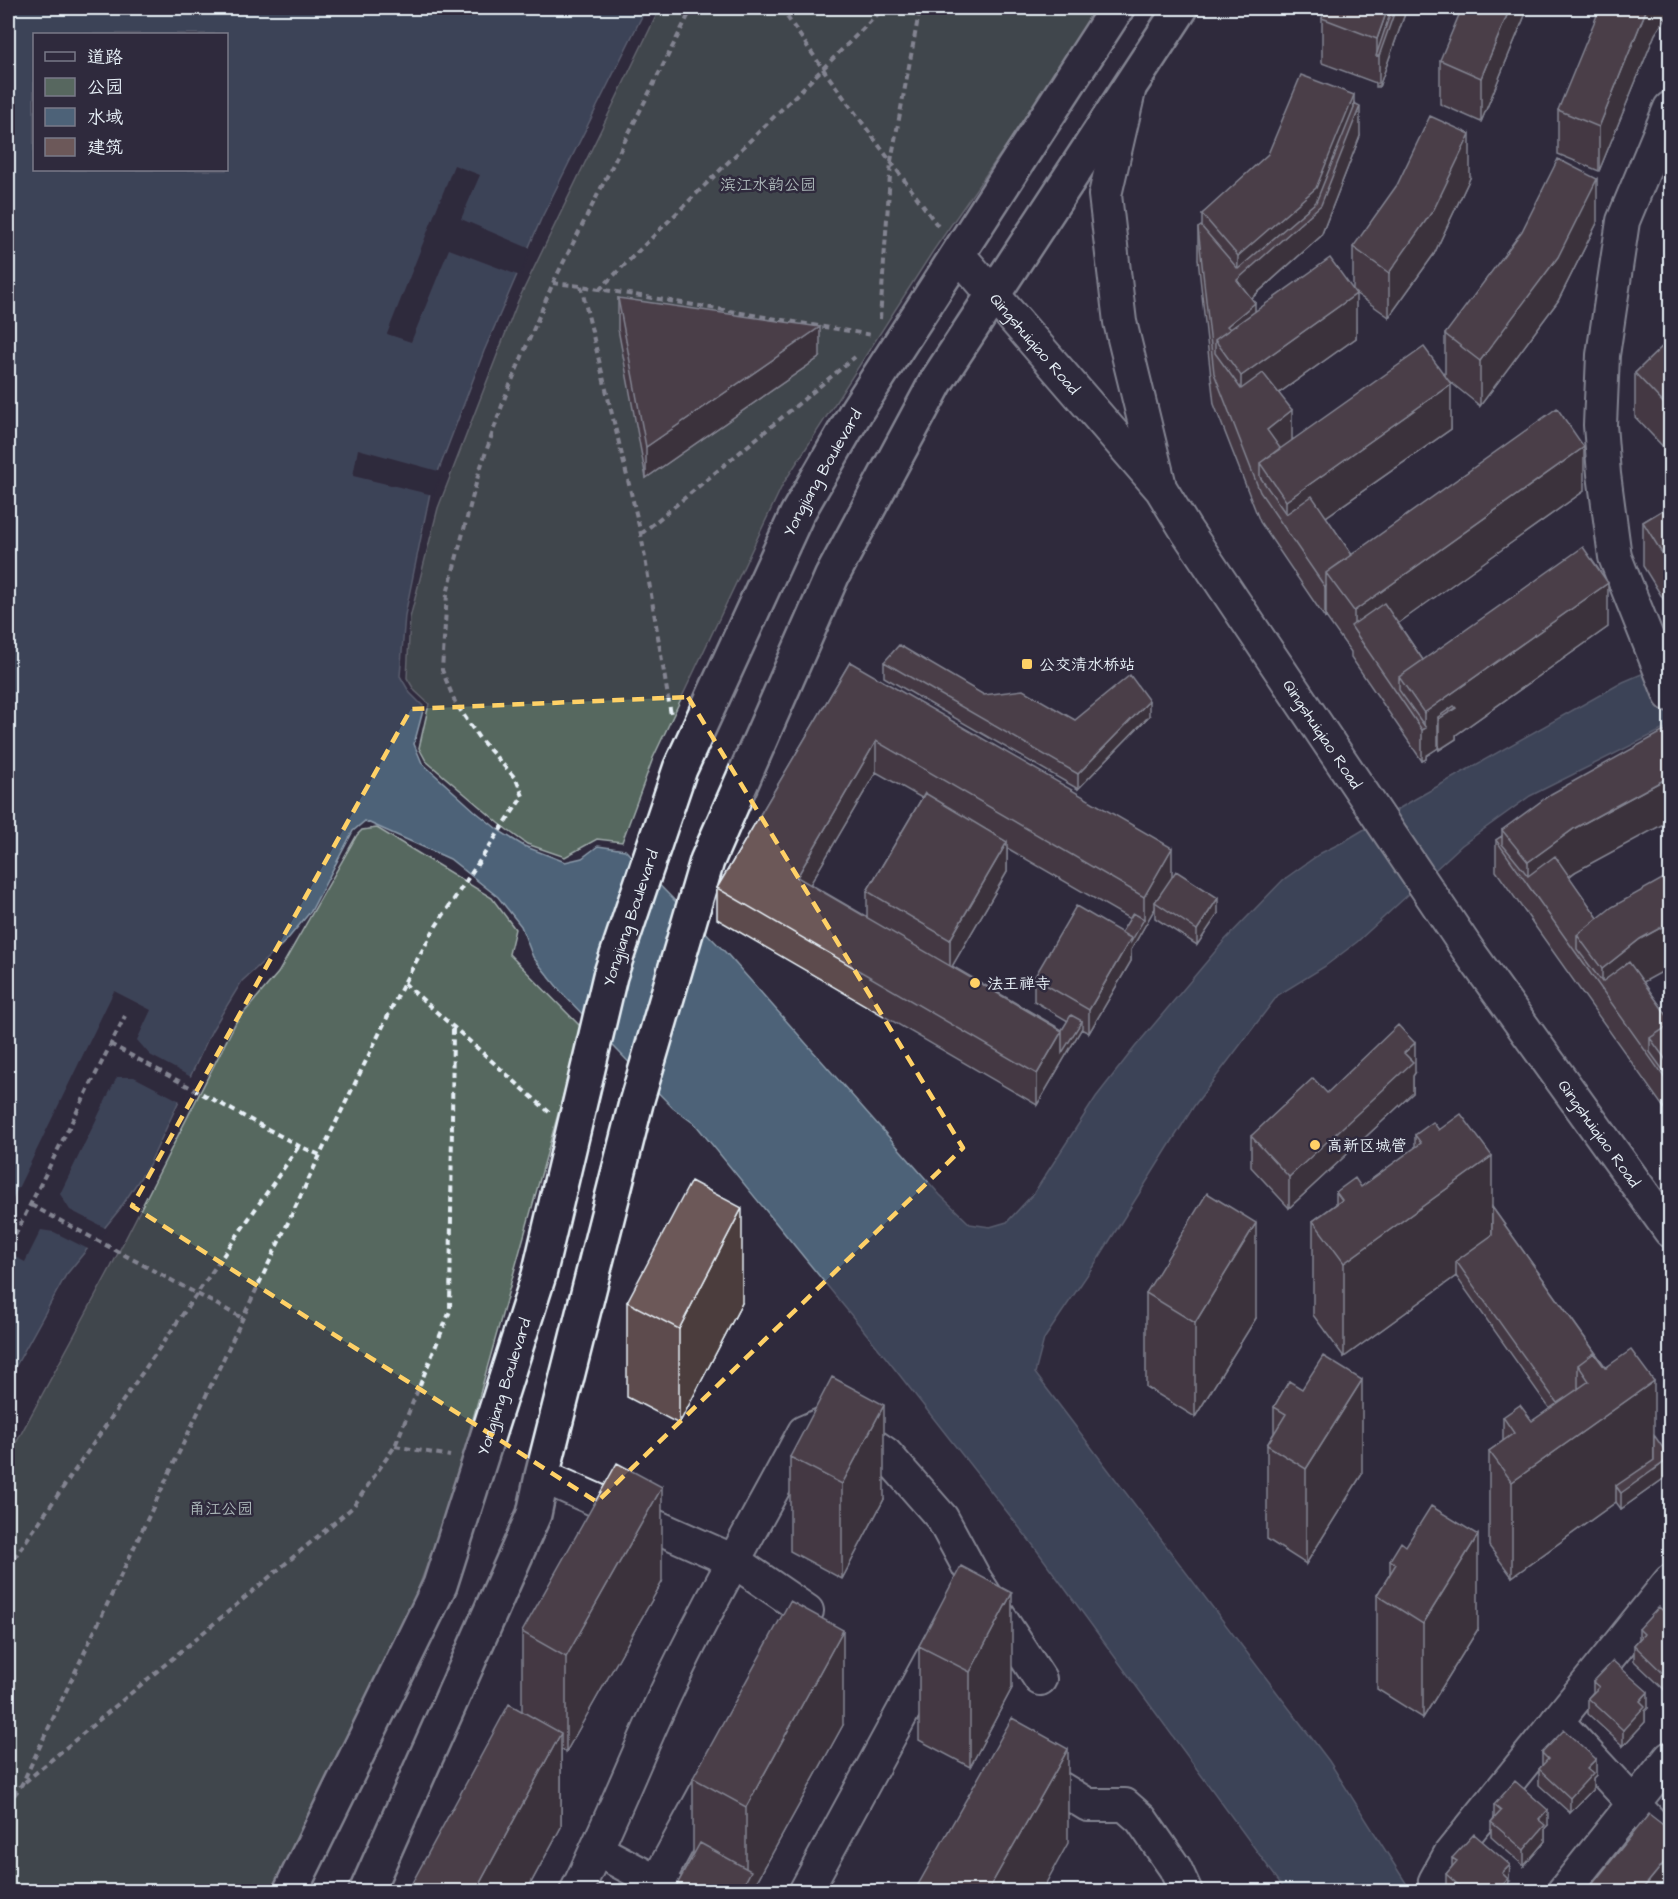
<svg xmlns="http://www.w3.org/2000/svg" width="1678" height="1899" font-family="'Architects Daughter','LXGW WenKai TC',sans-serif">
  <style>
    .green { fill: #57675f; stroke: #a0acac; stroke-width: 1.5 }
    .water { fill: #4d6278; stroke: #8b9bab; stroke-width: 1.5; fill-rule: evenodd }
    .pier { fill: #2f2a3d }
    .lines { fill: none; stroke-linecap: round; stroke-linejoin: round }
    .minor-casing { stroke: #e8f1f8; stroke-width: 36 }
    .major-casing { stroke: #e8f1f8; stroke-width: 38 }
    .path { stroke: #e8f1f8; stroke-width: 4; stroke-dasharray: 6 4.5; stroke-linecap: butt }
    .minor { stroke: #2f2a3d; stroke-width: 32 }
    .major { stroke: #2f2a3d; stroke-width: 33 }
    .wall { fill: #5d4c4d; stroke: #e8f1f8; stroke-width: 1.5; fill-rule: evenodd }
    .shaded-wall { fill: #4c3e3e; stroke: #e8f1f8; stroke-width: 1.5 }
    .building { fill: #6c5859; stroke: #e8f1f8; stroke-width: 1.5 }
    .marked { fill: none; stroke: #ffd166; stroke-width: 4.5; stroke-dasharray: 12 8; stroke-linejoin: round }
    .poi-dot { fill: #ffd166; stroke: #2f2a3d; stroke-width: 2 }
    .labels { text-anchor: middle; stroke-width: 5; stroke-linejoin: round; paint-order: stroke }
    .park-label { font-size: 16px; fill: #aebabb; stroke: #2f2a3d }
    .street-label { font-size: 16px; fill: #e8f1f8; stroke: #2f2a3d }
    .poi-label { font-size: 16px; fill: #e8f1f8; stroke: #2f2a3d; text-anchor: start }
  </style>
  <rect width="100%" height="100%" fill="#2f2a3d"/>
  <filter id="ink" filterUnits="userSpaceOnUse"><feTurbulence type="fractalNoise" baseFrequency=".0167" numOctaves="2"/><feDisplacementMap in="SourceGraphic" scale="12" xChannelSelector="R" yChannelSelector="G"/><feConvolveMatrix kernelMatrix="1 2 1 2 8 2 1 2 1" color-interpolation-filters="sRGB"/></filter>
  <g filter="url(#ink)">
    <path class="green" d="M 660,8 L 1105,8 L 1042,94 L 933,251 L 783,484 L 653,758 L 622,842 L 597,839 L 565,857 L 527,844 L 506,829 L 426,761 L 419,748 L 429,704 L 415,691 L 407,678 L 410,618 L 438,508 L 518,301 Z
      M 377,828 L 492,898 L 515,929 L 509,954 L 582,1028 L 447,1512 L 407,1618 L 275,1891 L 8,1892 L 8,1458 L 111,1267 L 236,1022 L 278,973 L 357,835 L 362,830 Z"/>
    <path class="water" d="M 8,8 L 646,8 L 541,219 L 484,351 L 430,493 L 405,615 L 400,676 L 410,693 L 424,707 L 414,744 L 422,763 L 476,812 L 501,832 L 524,846 L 565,862 L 582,858 L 598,846 L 625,850 L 728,955 L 940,1195 L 970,1224 L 990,1227 L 1007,1222 L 1034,1193 L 1096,1097 L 1135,1047 L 1224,941 L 1283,880 L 1321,853 L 1343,842 L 1415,799 L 1623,682 L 1670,662 L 1670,726 L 1530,796 L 1462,845 L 1357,942 L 1324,967 L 1278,995 L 1194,1106 L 1100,1256 L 1044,1339 L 1035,1373 L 1329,1761 L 1411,1891 L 1286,1891 L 1033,1545 L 883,1354 L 696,1125 L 673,1108 L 562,993 L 533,957 L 521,926 L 498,897 L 450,859 L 365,821 L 353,831 L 311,911 L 286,941 L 242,981 L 212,1030 L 149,1165 L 119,1210 L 66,1275 L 8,1380 ZM 34,34 L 226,34 L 226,170 L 34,170 Z"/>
    <path class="pier" d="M 454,165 L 480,175 L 461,219 L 531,249 L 520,276 L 449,249 L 411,342 L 387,334 Z
      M 358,449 L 442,472 L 433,495 L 353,476 Z
      M 114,991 L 151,1010 L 137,1040 L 150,1055 L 193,1078 L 182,1102 L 134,1077 L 117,1077 L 60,1194 L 70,1210 L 107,1229 L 90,1250 L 54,1232 L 41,1230 L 25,1262 L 8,1253 L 8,1209 Z"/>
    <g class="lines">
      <defs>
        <g id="minor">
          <path d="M 1129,91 L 1105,195 L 1120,322 L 1159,482"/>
          <path d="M 1670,108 L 1623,221 L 1603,355 L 1600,425 L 1604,474 L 1615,557 L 1670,695"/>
          <path id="s1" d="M 958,254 L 1161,489 L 1186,530 L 1468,950 L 1670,1231"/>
          <path d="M 542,1476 L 734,1561 L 807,1611 L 789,1642"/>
          <path d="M 1557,1721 L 1670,1843"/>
          <path d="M 1032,1771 L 1088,1805 L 1125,1805 L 1141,1819 L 1175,1868 L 1186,1892"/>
          <path d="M 597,1850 L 674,1891"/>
          <path d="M 657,1882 L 714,1777"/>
          <path d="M 576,1892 C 608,1828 634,1762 664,1697 C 706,1607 757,1520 804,1432 L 825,1423 L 850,1429 L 886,1454 L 942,1518 L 975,1579 L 1040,1679"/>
          <path d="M 805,1892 L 939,1645"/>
          <path d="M 1442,1892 L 1435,1881 L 1450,1854 L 1670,1581"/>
          <path d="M 1563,1892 L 1670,1758"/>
        </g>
        <g id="major">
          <path id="s2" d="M 290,1892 L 440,1585 L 539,1275 L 610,976 L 680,769 L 797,514 L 857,410 L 1117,8"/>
          <path d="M 366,1892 L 534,1514 L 542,1476 L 636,1103 L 707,861 L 832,576 L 936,382 L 1181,8"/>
        </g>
      </defs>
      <use href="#minor" class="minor-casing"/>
      <use href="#major" class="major-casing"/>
      <path class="path" d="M 781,8 L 823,69 L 940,229
        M 553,283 L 581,286 L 872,335
        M 581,286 L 641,534 L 671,715
        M 599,290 L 884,8
        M 880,319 L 891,161 L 920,8
        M 641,534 L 855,357
        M 404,983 L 549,1112
        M 110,1044 L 299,1146 L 320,1155
        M 31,1205 L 244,1319
        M 15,1235 L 125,1016
        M 395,1446 L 450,1456
        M 8,1567 L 299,1146
        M 25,1782 L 353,1507 L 395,1446 L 450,1311 L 453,1026
        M 8,1804 L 22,1784 L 320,1155 L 404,983 L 436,926 L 523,796 L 516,779 L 479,738 L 455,702 L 442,670 L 447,594 L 479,472 L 505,397 L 553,283 L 692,8"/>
      <use href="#minor" class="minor"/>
      <use href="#major" class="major"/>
    </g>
    <path class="wall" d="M 1407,8 L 1379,87 L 1376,87 L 1376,83 L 1322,63 L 1322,18 Z
      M 1528,8 L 1481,122 L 1440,104 L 1440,60 Z
      M 1671,8 L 1671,10 L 1655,34 L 1599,171 L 1558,154 L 1558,110 Z
      M 1354,103 L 1360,136 L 1321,236 L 1252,298 L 1255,311 L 1353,290 L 1353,247 L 1470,178 L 1434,254 L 1389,317 L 1355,293 L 1356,338 L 1279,393 L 1292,440 L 1445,377 L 1445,334 L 1597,223 L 1558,301 L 1480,406 L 1449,381 L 1451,429 L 1326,517 L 1352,555 L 1584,491 L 1398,623 L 1423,660 L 1608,627 L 1456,735 L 1456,739 L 1439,750 L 1438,748 L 1426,756 L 1426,759 L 1422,761 L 1351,657 L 1351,652 L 1326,617 L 1325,618 L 1260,522 L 1214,404 L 1198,259 L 1198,228 L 1202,228 L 1202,214 Z
      M 618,298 L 820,357 L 646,478 L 618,329 Z
      M 1671,338 L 1671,455 L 1635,417 L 1635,373 Z
      M 1671,505 L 1671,610 L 1670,610 L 1643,566 L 1643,522 Z
      M 850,662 L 1172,877 L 1218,914 L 1197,945 L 1155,918 L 1155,908 L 1131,950 L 1131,961 L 1089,1033 L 1081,1029 L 1037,1105 L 717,919 L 717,888 ZM 876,772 L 922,798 L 867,891 L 867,917 L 810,884 ZM 1007,848 L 1130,919 L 1121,933 L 1034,978 L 1034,1001 L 1068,1021 L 1062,1030 L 952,966 L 1007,872 Z
      M 884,662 L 984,695 L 1075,720 L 1149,716 L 1078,789 L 884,677 Z
      M 1502,830 L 1575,872 L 1569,877 L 1671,1021 L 1671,1118 L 1496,871 L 1496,840 L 1502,836 Z
      M 1415,1073 L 1413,1076 L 1413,1093 L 1289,1208 L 1251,1167 L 1251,1136 L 1327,1093 Z
      M 1415,1135 L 1492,1207 L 1654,1435 L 1670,1474 L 1621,1509 L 1616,1502 L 1512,1577 L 1489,1546 L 1489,1451 L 1503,1441 L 1503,1417 L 1532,1421 L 1550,1409 L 1456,1276 L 1344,1357 L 1313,1315 L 1313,1221 L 1336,1204 L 1336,1192 L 1361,1187 L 1415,1148 Z
      M 1146,1293 L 1256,1318 L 1195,1417 L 1146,1387 Z
      M 627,1302 L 742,1303 L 679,1424 L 627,1397 Z
      M 1289,1381 L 1362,1474 L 1306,1564 L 1267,1539 L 1267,1445 L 1274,1433 L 1274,1407 Z
      M 790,1457 L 884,1499 L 842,1579 L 790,1551 Z
      M 1406,1546 L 1478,1629 L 1423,1718 L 1377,1689 L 1377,1595 L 1390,1574 L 1390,1560 Z
      M 662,1582 L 566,1752 L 561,1749 L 561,1827 L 526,1892 L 411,1892 L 411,1885 L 522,1711 L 522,1632 Z
      M 1671,1618 L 1671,1691 L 1668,1693 L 1634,1661 L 1634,1645 L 1639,1639 L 1639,1629 Z
      M 919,1646 L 1012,1688 L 970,1767 L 919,1740 Z
      M 1593,1682 L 1648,1708 L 1645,1711 L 1645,1722 L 1623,1746 L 1588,1714 L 1588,1698 L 1593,1692 Z
      M 843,1725 L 751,1892 L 673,1892 L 693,1855 L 693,1778 Z
      M 1542,1753 L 1596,1775 L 1593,1778 L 1593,1789 L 1570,1813 L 1539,1785 L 1539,1769 L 1542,1766 Z
      M 1671,1777 L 1671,1892 L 1664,1826 L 1664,1784 Z
      M 1494,1805 L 1548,1825 L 1545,1828 L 1545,1841 L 1524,1866 L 1491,1837 L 1491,1822 L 1494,1818 Z
      M 1452,1858 L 1510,1881 L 1508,1882 L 1508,1892 L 1448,1892 L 1446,1890 L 1446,1874 L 1452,1867 Z"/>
    <path class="shaded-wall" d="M 1388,8 L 1407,8 L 1379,87 L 1379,56 L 1377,56 L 1377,39 Z
      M 1510,8 L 1528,8 L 1481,122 L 1481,78 Z
      M 1647,8 L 1671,8 L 1671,10 L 1655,34 L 1599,171 L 1599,127 Z
      M 1354,95 L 1354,121 L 1360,106 L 1360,136 L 1321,236 L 1237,311 L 1238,256 Z
      M 1470,134 L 1470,178 L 1434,254 L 1389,317 L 1389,273 Z
      M 1597,179 L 1597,223 L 1558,301 L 1480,406 L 1480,361 Z
      M 1356,294 L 1356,338 L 1241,420 L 1241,376 Z
      M 1255,303 L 1255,333 L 1228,357 L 1227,326 Z
      M 820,327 L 820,357 L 646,478 L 646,447 Z
      M 1451,384 L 1451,429 L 1293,540 L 1286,530 L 1286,501 Z
      M 1292,410 L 1292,441 L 1267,460 L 1267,430 Z
      M 1584,447 L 1584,491 L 1365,647 L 1354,630 L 1354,611 Z
      M 1671,565 L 1671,610 L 1670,610 L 1670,566 Z
      M 1608,583 L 1608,627 L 1456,735 L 1456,739 L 1439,750 L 1439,719 L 1438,717 L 1438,748 L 1426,756 L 1426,759 L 1422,761 L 1422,730 L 1424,729 L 1424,713 Z
      M 1326,586 L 1326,617 L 1325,618 L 1325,587 Z
      M 1149,701 L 1149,716 L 1078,789 L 1078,774 Z
      M 876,741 L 876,772 L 797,907 L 797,877 Z
      M 1671,776 L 1671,820 L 1575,872 L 1538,899 L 1528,885 L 1528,862 L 1575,828 Z
      M 1007,842 L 1007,872 L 950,970 L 950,940 Z
      M 1172,848 L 1172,879 L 1155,902 L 1155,908 L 1131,950 L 1131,961 L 1089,1033 L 1089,1010 L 1131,938 L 1144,919 L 1144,897 Z
      M 1218,898 L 1218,914 L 1197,945 L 1197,930 Z
      M 1671,922 L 1671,967 L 1640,984 L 1602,990 L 1602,969 L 1640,939 Z
      M 1082,1021 L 1082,1028 L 1037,1105 L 1037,1074 L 1062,1031 Z
      M 1415,1043 L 1415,1073 L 1413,1076 L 1413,1093 L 1289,1208 L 1289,1177 L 1404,1053 Z
      M 1492,1156 L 1492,1250 L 1456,1261 L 1456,1276 L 1344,1357 L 1344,1263 Z
      M 742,1208 L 742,1303 L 679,1424 L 679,1329 Z
      M 1256,1223 L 1256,1318 L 1195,1417 L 1195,1323 Z
      M 1362,1380 L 1362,1474 L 1306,1564 L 1306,1469 Z
      M 1654,1381 L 1654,1470 L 1670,1458 L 1670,1474 L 1621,1509 L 1621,1493 L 1616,1486 L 1616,1502 L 1512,1577 L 1512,1482 Z
      M 884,1405 L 884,1499 L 842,1579 L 842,1484 Z
      M 662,1487 L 662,1582 L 566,1752 L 566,1657 Z
      M 1478,1535 L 1478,1629 L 1423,1718 L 1423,1624 Z
      M 1012,1593 L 1012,1688 L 970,1767 L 970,1672 Z
      M 843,1630 L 843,1725 L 751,1892 L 740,1892 L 746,1881 L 746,1807 Z
      M 1671,1675 L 1671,1691 L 1668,1693 L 1668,1678 Z
      M 1648,1692 L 1648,1708 L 1645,1711 L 1645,1722 L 1623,1746 L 1623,1730 L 1640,1701 Z
      M 561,1733 L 561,1827 L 526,1892 L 475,1892 Z
      M 1068,1749 L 1068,1843 L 1041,1892 L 987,1892 Z
      M 1596,1759 L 1596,1775 L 1593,1778 L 1593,1789 L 1570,1813 L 1570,1798 L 1587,1768 Z
      M 1548,1810 L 1548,1825 L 1545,1828 L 1545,1841 L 1524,1866 L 1524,1850 L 1539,1820 Z
      M 1671,1854 L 1671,1892 L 1640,1892 Z
      M 1510,1865 L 1508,1892 L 1497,1892 L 1502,1873 Z"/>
    <path class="building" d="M 1326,8 L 1388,8 L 1377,39 L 1322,18 Z
      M 1392,8 L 1396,8 L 1379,56 L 1376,56 Z
      M 1462,8 L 1510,8 L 1481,78 L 1440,60 Z
      M 1600,8 L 1647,8 L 1599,127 L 1558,110 Z
      M 1301,75 L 1354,95 L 1316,188 L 1238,256 L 1202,214 L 1268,154 Z
      M 1354,103 L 1360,106 L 1321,205 L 1237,280 L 1255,303 L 1227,326 L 1230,329 L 1215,340 L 1215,353 L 1241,389 L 1263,373 L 1292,410 L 1267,430 L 1280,448 L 1260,463 L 1260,477 L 1286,514 L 1312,496 L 1352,555 L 1326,573 L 1326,586 L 1325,587 L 1260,492 L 1214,373 L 1198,228 L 1201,226 L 1238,269 L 1316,202 L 1354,108 Z
      M 1430,116 L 1470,134 L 1434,209 L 1389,273 L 1353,247 L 1397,185 Z
      M 1558,159 L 1597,179 L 1558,257 L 1480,361 L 1445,334 L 1522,231 Z
      M 1330,258 L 1356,294 L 1241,376 L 1215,340 Z
      M 618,298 L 820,327 L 646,447 Z
      M 1671,338 L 1671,411 L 1635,373 Z
      M 1424,347 L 1451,384 L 1286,501 L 1260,463 Z
      M 1557,408 L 1584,447 L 1354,611 L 1326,573 Z
      M 1671,505 L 1671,565 L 1670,566 L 1643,522 Z
      M 1583,547 L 1608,583 L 1424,713 L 1399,677 Z
      M 1384,603 L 1423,660 L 1399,677 L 1399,690 L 1426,728 L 1422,730 L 1351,626 Z
      M 899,645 L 984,695 L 1023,690 L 1075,720 L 1130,675 L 1149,701 L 1078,774 L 884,662 Z
      M 850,662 L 1172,848 L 1144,897 L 876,741 L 797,877 L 1062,1031 L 1037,1074 L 717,888 Z
      M 1454,706 L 1456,708 L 1439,719 L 1438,717 Z
      M 1664,731 L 1671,744 L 1671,776 L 1575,828 L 1528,862 L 1502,830 L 1551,794 Z
      M 925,793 L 1007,842 L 950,940 L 867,891 Z
      M 1502,836 L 1502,844 L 1528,876 L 1555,856 L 1598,918 L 1577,935 L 1577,949 L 1602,982 L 1629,962 L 1671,1021 L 1671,1024 L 1650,1038 L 1650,1052 L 1671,1081 L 1671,1087 L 1496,840 Z
      M 1176,871 L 1218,898 L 1197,930 L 1155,902 Z
      M 1671,874 L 1671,922 L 1640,939 L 1602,969 L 1577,935 L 1612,907 Z
      M 1076,906 L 1131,938 L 1089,1010 L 1034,978 Z
      M 1133,913 L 1144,919 L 1131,942 L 1131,938 L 1121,933 Z
      M 1071,1015 L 1082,1021 L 1062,1053 L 1062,1030 Z
      M 1671,1024 L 1671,1067 L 1650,1038 Z
      M 1398,1025 L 1415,1043 L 1404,1053 L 1413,1062 L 1289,1177 L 1251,1136 L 1313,1078 L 1327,1093 Z
      M 1461,1114 L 1492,1156 L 1344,1263 L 1313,1221 L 1342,1200 L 1336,1192 L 1355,1178 L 1361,1187 L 1421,1143 L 1415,1135 L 1433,1122 L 1439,1130 Z
      M 691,1181 L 742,1208 L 679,1329 L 627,1302 Z
      M 1207,1193 L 1256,1223 L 1195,1323 L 1146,1293 Z
      M 1492,1207 L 1606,1368 L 1605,1368 L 1594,1353 L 1578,1365 L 1578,1389 L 1557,1403 L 1456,1261 L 1492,1235 Z
      M 1631,1350 L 1654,1381 L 1512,1482 L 1489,1451 L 1514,1433 L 1503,1417 L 1520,1405 L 1532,1421 L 1589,1381 L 1578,1365 L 1594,1353 L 1605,1368 Z
      M 1323,1356 L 1362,1380 L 1306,1469 L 1267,1445 L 1286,1414 L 1274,1407 L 1289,1381 L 1302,1389 Z
      M 832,1377 L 884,1405 L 842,1484 L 790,1457 Z
      M 1654,1435 L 1670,1458 L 1621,1493 L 1616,1486 L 1654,1460 Z
      M 617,1463 L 662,1487 L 566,1657 L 522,1632 Z
      M 1431,1506 L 1478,1535 L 1423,1624 L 1377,1595 L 1396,1564 L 1390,1560 L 1401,1542 L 1406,1546 Z
      M 961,1566 L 1012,1593 L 970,1672 L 919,1646 Z
      M 790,1601 L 843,1630 L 746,1807 L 693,1778 Z
      M 1659,1607 L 1671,1618 L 1671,1675 L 1668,1678 L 1634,1645 L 1644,1634 L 1639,1629 Z
      M 1613,1661 L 1648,1692 L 1640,1701 L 1645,1706 L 1623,1730 L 1588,1698 L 1599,1687 L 1593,1682 Z
      M 509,1704 L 561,1733 L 475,1892 L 423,1892 L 411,1885 Z
      M 1012,1718 L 1068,1749 L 987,1892 L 914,1892 Z
      M 1564,1730 L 1596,1759 L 1587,1768 L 1593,1773 L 1570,1798 L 1539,1769 L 1548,1759 L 1542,1753 Z
      M 1671,1777 L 1671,1789 L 1664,1784 Z
      M 1515,1781 L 1548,1810 L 1539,1820 L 1545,1825 L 1524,1850 L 1491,1822 L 1501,1811 L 1494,1805 Z
      M 1649,1814 L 1671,1831 L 1671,1854 L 1640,1892 L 1586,1892 Z
      M 1474,1834 L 1510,1865 L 1502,1873 L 1508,1879 L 1497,1892 L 1466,1892 L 1446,1874 L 1457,1861 L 1452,1858 Z
      M 700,1843 L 751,1871 L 740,1892 L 673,1892 Z"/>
  </g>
  <path d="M0 0H1678V1899H0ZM 688,697 L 963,1148 L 597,1502 L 132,1206 L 411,709 Z" fill="#2f2a3d" fill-opacity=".55" fill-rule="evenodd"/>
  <path class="marked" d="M 688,697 L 963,1148 L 597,1502 L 132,1206 L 411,709 Z"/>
  <g class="poi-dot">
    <rect x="1021" y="658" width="12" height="12" rx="3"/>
    <circle cx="975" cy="983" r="6"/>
    <circle cx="1315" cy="1145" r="6"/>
  </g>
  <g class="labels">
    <g class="park-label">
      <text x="768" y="190">滨江水韵公园</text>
      <text x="221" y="1514">甬江公园</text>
    </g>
    <g class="street-label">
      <text dy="6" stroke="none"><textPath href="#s1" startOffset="118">Qingshuiqiao Road</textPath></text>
      <text dy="6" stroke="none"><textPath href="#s2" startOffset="1522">Yongjiang Boulevard</textPath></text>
      <text dy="6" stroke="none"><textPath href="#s1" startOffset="604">Qingshuiqiao Road</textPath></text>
      <text dy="6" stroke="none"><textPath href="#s2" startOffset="1036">Yongjiang Boulevard</textPath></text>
      <text dy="6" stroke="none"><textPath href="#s1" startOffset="1090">Qingshuiqiao Road</textPath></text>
      <text dy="6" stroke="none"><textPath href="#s2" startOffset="550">Yongjiang Boulevard</textPath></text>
    </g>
    <g class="poi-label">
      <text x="1039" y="670">公交清水桥站</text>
      <text x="987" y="989">法王禅寺</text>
      <text x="1327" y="1151">高新区城管</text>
    </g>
  </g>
  <rect width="1678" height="1899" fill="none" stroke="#2f2a3d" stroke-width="30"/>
  <rect x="15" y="15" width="1648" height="1869" fill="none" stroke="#e8f1f8" stroke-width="2" filter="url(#ink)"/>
  <rect x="33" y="33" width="195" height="138" fill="#2f2a3d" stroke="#797a88" stroke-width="1.5"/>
  <rect x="45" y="52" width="30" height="9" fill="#2f2a3d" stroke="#797a88" stroke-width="1.5"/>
  <text x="87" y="63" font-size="18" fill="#e8f1f8">道路</text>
  <rect x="45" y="78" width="30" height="18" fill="#57675f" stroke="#797a88" stroke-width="1.5"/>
  <text x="87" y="93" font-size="18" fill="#e8f1f8">公园</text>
  <rect x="45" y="108" width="30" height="18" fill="#4d6278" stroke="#797a88" stroke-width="1.5"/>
  <text x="87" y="123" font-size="18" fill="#e8f1f8">水域</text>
  <rect x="45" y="138" width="30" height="18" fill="#6c5859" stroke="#797a88" stroke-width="1.5"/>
  <text x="87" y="153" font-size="18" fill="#e8f1f8">建筑</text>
</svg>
